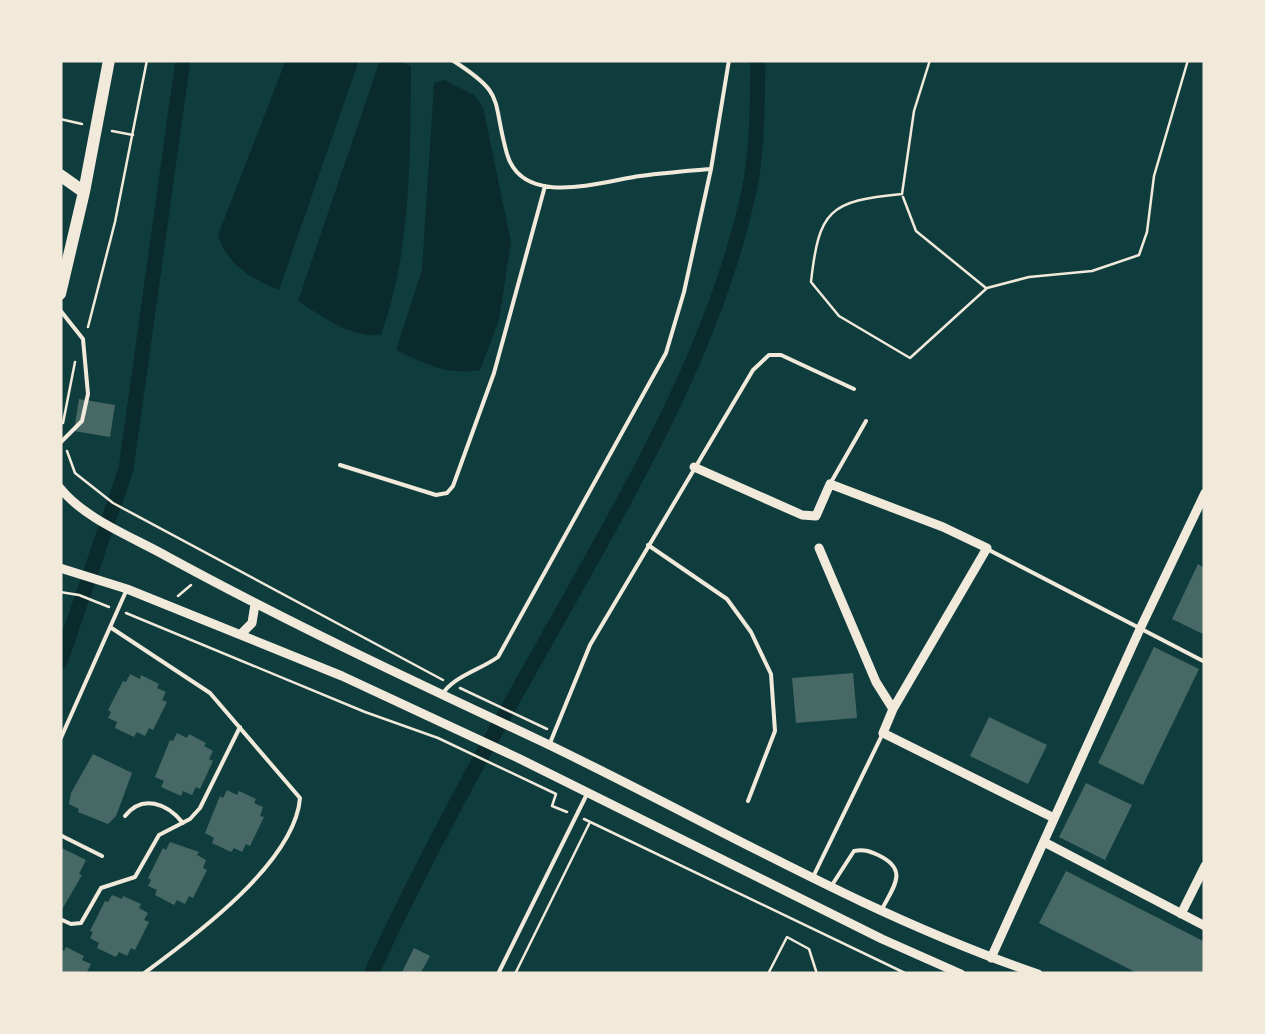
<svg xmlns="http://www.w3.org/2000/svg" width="1265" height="1034" font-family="'Fira Sans Condensed',sans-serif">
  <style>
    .water { fill: #0a2a2b }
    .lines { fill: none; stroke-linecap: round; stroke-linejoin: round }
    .canal { stroke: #0a2a2b; stroke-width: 15 }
    .building { fill: #486865 }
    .path { stroke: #f1e9da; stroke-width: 2.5 }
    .service { stroke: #f1e9da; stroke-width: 4 }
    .minor { stroke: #f1e9da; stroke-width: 9 }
    .secondary { stroke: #f1e9da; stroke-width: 12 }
  </style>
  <rect width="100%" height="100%" fill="#0f3d3e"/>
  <path class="water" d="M 286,60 L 359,60 L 279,290 C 251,278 228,266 218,235 Z
    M 384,60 L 399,60 L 411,66 C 410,158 412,247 381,335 C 351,338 323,317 298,301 L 379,63 Z
    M 444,80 L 474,95 L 483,107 L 511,242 L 499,320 L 480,370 C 447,376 426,364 396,350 L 422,270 L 434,83 Z"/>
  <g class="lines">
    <path class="canal" d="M 60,662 L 126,469 L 183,60
      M 371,974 C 431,843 503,717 574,591 C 644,466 716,338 748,196 C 758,153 757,105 758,60"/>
  </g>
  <path class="building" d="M 79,399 L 115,405 L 110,437 L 74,431 Z
    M 1198,564 L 1205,568 L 1205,635 L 1172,619 Z
    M 1154,647 L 1199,669 L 1143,785 L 1098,763 Z
    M 853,673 L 857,718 L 796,723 L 792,678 Z
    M 130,674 L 140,679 L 141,675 L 159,684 L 157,688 L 166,692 L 162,700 L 167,702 L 153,730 L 149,728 L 145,736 L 137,732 L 134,737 L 115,728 L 117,722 L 108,718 L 111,712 L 108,710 L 123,681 L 126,682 Z
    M 989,717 L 1047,745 L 1028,784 L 970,756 Z
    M 177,733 L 187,738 L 189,734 L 206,743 L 204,746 L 213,751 L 209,759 L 213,761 L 200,789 L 196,787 L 192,795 L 183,791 L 181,796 L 161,787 L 164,781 L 155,777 L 170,740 L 173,741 Z
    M 93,754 L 132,773 L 116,816 L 108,824 L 78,812 L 79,809 L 69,804 L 71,793 Z
    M 1086,783 L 1132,805 L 1105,860 L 1059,837 Z
    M 227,790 L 237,795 L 239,791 L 256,799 L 254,803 L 263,807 L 260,816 L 264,817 L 250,846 L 246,844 L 242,852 L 234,848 L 231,852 L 212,843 L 214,838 L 205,833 L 220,796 L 223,798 Z
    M 170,842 L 199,852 L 197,855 L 206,860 L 203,868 L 207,870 L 193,898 L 189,896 L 185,904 L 177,900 L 174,905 L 155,895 L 157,890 L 148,886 L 151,880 L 148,878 L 163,848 L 166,850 Z
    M 60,847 L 86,860 L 79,874 L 82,875 L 60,913 Z
    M 1066,871 L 1205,942 L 1205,974 L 1139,974 L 1039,923 Z
    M 112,895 L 122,899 L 123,896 L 141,904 L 139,908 L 148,913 L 144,920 L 149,922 L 135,950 L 131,948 L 127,956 L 119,952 L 116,957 L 97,948 L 99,943 L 90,938 L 93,932 L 90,931 L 105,901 L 108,902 Z
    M 66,947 L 84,956 L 82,960 L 91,964 L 86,974 L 60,974 L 60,949 L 64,951 Z
    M 414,948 L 430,956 L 420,974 L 401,974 Z"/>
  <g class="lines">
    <path class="path" d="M 930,60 L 914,111 L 902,194 C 829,201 819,210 811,282 L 839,316 L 910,358 L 987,288 L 1029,277 L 1092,271 L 1139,255 L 1147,232 L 1154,176 L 1188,60
      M 60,119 L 82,124
      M 112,131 L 133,135
      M 903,197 L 916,231 L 986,288
      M 88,327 L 115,222 L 147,60
      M 63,423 L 75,362
      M 67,451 L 75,473 L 113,503 L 443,680
      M 60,592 L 79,595 L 109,607
      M 178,596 L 191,585
      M 126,613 L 365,712 L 438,738 L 556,794 L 552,806 L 567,812
      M 460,688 L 547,729
      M 584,819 L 907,974
      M 515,974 L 589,824
      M 768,974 L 787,937 L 809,949 L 817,974"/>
    <path class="service" d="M 452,60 C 507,95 491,97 507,154 C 523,209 603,181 640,176 C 663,173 686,171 710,169
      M 60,310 L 83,339 L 88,394 L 82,421 L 60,443
      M 340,465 L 436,495 L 447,493 L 453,486 L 494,373 L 545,186
      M 830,484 L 866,421
      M 648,545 L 727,599 L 751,632 L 771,674 L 775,731 L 748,801
      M 987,549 L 1205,662
      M 110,627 L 210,693 L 300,798 C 295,863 192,938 143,974
      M 442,695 C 452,677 480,670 498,657 L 666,353 L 684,292 L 711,169 L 729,60
      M 60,740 L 127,589
      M 550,743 L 590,645 L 753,370 L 769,355 L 781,355 L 854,389
      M 125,816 C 142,794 167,803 183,823
      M 60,835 L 102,856
      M 813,877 L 883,733
      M 832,885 L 854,851 C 864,849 869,851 878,855 C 910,870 893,887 881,911
      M 60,919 L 71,924 L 81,923 L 101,888 L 135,877 L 159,835 L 190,819 L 200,808 L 240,727
      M 498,974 L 586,796"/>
    <path class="minor" d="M 694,467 L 802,515 L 816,516 L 830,484 L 943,527 L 987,548 L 893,709 L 883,733 L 1054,818
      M 60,488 C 86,520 133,537 168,557 C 291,624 417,683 543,742 C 708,821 865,915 1038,974
      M 819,548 L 876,682 L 893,709
      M 60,568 L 127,589 L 342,676 L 518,758 L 882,939 L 961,974
      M 241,634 L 252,623 L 255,604
      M 1044,842 L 1205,926
      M 1181,914 L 1205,866
      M 991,958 L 1140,629 L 1205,493"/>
    <path class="secondary" d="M 60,175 L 84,192
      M 60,294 L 84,192 L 109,60"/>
  </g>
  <rect width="1265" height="1034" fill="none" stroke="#f1e9da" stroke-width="125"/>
</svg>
